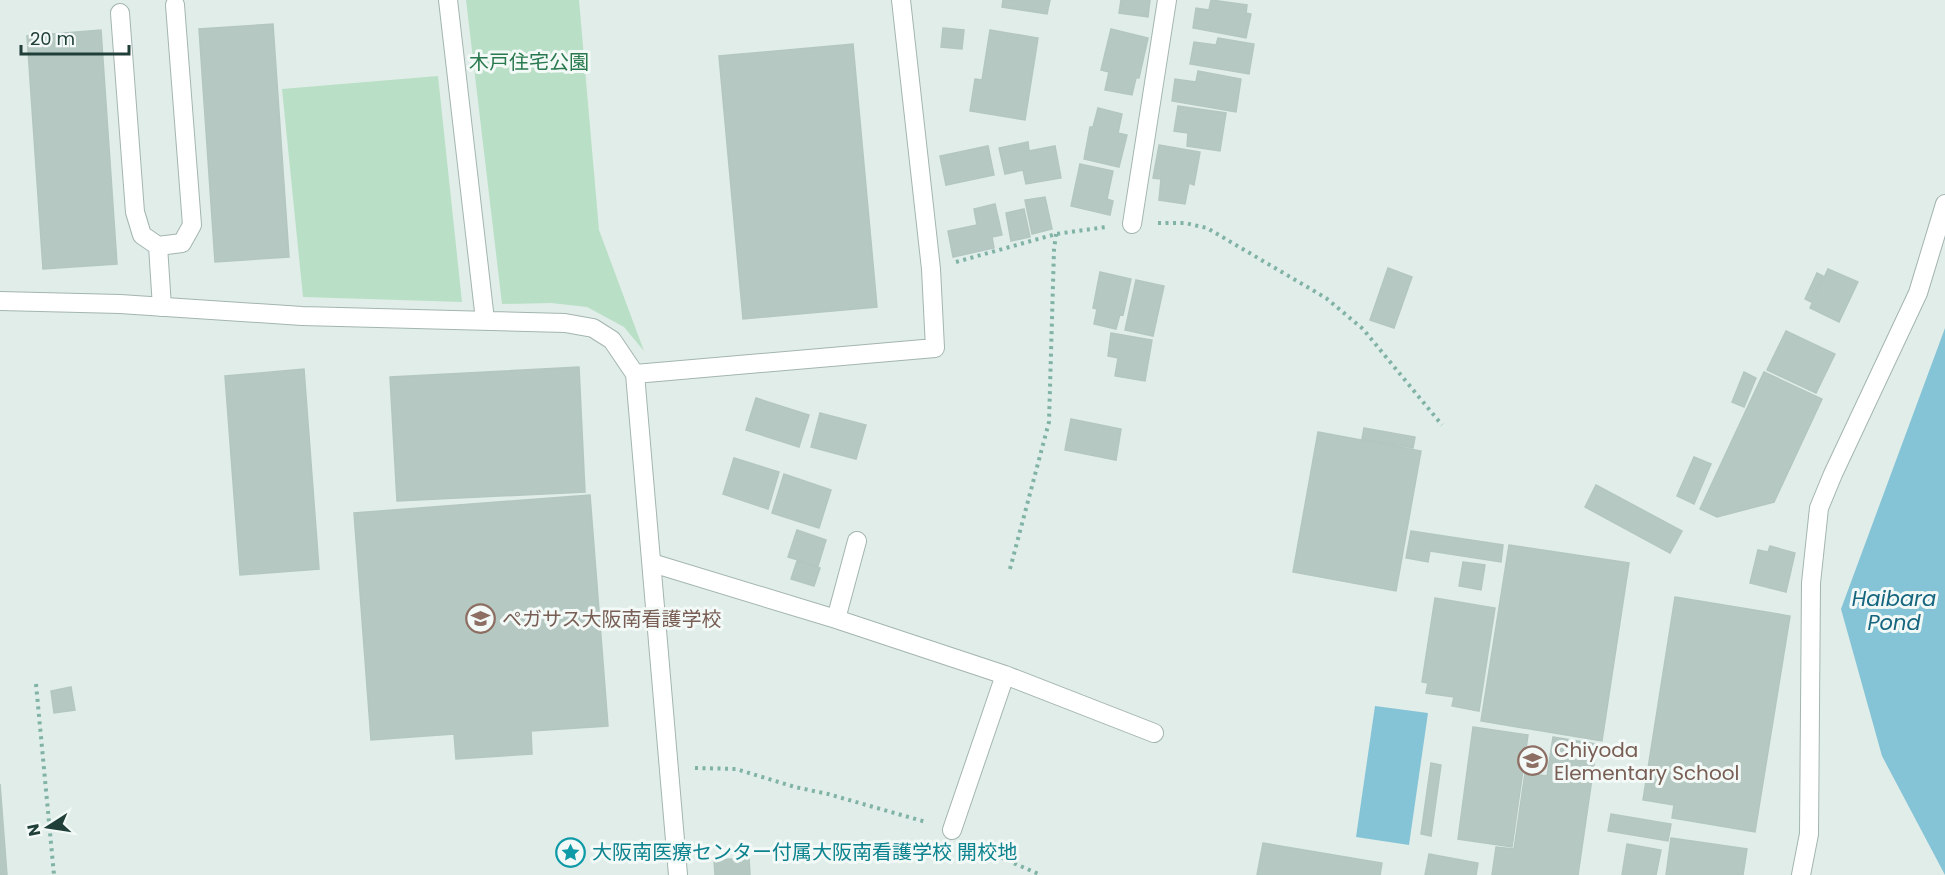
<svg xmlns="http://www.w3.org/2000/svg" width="1945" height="875" font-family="Poppins,'Noto Sans JP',sans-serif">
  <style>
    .green { fill: #b9e0c6 }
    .water { fill: #85c4d6 }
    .building { fill: #b6c8c2; stroke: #b3c7c0; stroke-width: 1.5 }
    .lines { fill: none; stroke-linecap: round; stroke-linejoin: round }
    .service-casing { stroke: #a3b5b1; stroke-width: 20 }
    .minor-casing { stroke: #a3b5b1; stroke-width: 20 }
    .tertiary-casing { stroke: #a3b5b1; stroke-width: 20 }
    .path { stroke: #80b3a6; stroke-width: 4; stroke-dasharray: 3 4.5; stroke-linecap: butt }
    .service { stroke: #fff; stroke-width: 18 }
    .minor { stroke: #fff; stroke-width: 18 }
    .tertiary { stroke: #fff; stroke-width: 18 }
    .labels { text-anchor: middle; stroke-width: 6; stroke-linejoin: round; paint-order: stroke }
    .park-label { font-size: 20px; fill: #28794d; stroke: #f2f9f6 }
    .education-label { font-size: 20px; fill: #785e54; stroke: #f2f9f6; text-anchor: start }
    .culture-label { font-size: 20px; fill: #0d838f; stroke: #f2f9f6; text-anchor: start }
    .water-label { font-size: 21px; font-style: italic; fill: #16667f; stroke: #f2f9f6 }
  </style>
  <rect width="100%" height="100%" fill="#e1ede9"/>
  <path class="green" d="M 466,0 L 579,0 L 599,230 L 644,351 L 624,327 L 587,307 L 551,303 L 502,304 Z
    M 438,76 L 462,302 L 303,297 L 282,89 Z"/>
  <path class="water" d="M 1945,328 L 1945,875 L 1882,756 L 1841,609 Z
    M 1375,706 L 1428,713 L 1409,845 L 1356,837 Z"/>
  <path class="building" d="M 1003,0 L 1050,0 L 1047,14 L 1002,7 Z
    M 1121,0 L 1150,0 L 1148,17 L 1119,13 Z
    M 1211,0 L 1247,5 L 1246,13 L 1251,14 L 1246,38 L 1193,28 L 1196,8 L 1209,10 Z
    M 273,24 L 289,257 L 215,262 L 199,29 Z
    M 943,28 L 964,30 L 962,49 L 941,47 Z
    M 1111,29 L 1148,38 L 1139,78 L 1136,78 L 1132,95 L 1105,90 L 1109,72 L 1101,70 Z
    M 101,30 L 117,264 L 43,269 L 27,36 Z
    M 990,30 L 1038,38 L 1025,120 L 970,111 L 975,79 L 982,80 Z
    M 1218,38 L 1254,44 L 1249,74 L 1190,64 L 1194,42 L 1216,45 Z
    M 853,44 L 877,307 L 743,319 L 719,56 Z
    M 1198,71 L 1241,79 L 1236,112 L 1172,101 L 1175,79 L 1196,82 Z
    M 1178,106 L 1226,113 L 1220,151 L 1187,146 L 1188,133 L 1174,131 Z
    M 1098,108 L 1122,114 L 1118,133 L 1127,135 L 1119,167 L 1084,159 L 1090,127 L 1093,127 Z
    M 1028,142 L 1029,151 L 1055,146 L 1061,178 L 1026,184 L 1023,170 L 1005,174 L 999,148 Z
    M 1159,145 L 1200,152 L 1194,185 L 1189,183 L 1185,204 L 1159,200 L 1161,179 L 1153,178 Z
    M 988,146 L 994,175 L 946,185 L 940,156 Z
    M 1080,164 L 1113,171 L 1107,199 L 1113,201 L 1110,215 L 1071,206 Z
    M 1045,197 L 1052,229 L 1032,234 L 1025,200 Z
    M 995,204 L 1002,235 L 992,237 L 994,248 L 953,257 L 948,231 L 977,225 L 974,209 Z
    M 1024,209 L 1030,237 L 1011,241 L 1006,213 Z
    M 1388,268 L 1412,277 L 1394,328 L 1370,320 Z
    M 1828,269 L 1858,282 L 1839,322 L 1810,308 Z
    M 1100,272 L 1131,279 L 1123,315 L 1120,314 L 1116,329 L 1094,324 L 1097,309 L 1093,308 Z
    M 1817,273 L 1823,276 L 1811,302 L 1805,299 Z
    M 1136,280 L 1164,286 L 1153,336 L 1125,330 Z
    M 1786,331 L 1835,354 L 1816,393 L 1767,370 Z
    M 1111,333 L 1152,340 L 1145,381 L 1115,376 L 1118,358 L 1108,356 Z
    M 579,367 L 585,492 L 397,501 L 390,377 Z
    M 304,369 L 319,569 L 240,575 L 225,376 Z
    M 1744,372 L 1756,378 L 1744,407 L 1732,402 Z
    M 1764,372 L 1822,399 L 1774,502 L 1717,517 L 1700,509 Z
    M 756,398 L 809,415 L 799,447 L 746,430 Z
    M 820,413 L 866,425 L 856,459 L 811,447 Z
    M 1071,419 L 1121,429 L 1116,460 L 1065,450 Z
    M 1364,428 L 1415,437 L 1413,448 L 1362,439 Z
    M 1318,432 L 1421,451 L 1396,591 L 1293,572 Z
    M 1694,457 L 1711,464 L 1694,504 L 1677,496 Z
    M 734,458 L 779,472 L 768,509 L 723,494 Z
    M 784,474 L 831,490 L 819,528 L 772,513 Z
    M 1596,485 L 1682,531 L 1670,553 L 1585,507 Z
    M 590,495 L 608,726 L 531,731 L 532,754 L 456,759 L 454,734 L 371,740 L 354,513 Z
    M 797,530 L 826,540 L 818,566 L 788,557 Z
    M 1411,531 L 1503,545 L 1501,562 L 1430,551 L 1428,562 L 1406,558 Z
    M 1509,545 L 1629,563 L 1602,741 L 1481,721 Z
    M 1770,546 L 1795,553 L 1786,592 L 1750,583 L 1758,550 L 1768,552 Z
    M 797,561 L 820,568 L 814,586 L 791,579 Z
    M 1463,562 L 1485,565 L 1481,590 L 1459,586 Z
    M 1675,597 L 1790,616 L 1755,832 L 1672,818 L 1674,805 L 1643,800 Z
    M 1435,598 L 1495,608 L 1479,711 L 1452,706 L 1454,697 L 1426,693 L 1428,683 L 1422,682 Z
    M 71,687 L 75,710 L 54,713 L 51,691 Z
    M 1473,727 L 1528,735 L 1512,847 L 1458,839 Z
    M 1553,737 L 1597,744 L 1578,875 L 1492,875 L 1496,847 L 1514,849 L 1525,773 L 1547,776 Z
    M 1431,763 L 1441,765 L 1431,836 L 1421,834 Z
    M 0,784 L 7,875 L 0,875 Z
    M 1611,814 L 1671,824 L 1668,841 L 1608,831 Z
    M 1671,838 L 1747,849 L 1743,875 L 1666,875 Z
    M 1263,843 L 1382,863 L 1380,875 L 1257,875 Z
    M 1627,844 L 1661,850 L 1656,875 L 1622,875 Z
    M 1429,854 L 1478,863 L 1476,875 L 1425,875 Z
    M 749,858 L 750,875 L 715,875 L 714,860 Z"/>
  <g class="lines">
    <defs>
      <path id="service" d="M 120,13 L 135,212 L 142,235 L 158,246
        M 162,307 L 158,246 L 182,243 L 192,225 L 175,5"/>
      <path id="minor" d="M 1132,224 L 1167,0
        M 652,563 L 836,619 L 1005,675 L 1154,733
        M 836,619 L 857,541
        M 952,830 L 1005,675
        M 1801,875 L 1809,834 L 1811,583 L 1819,508 L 1833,474 L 1918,293 L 1945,204"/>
      <path id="tertiary" d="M 448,0 L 485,320
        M 0,301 L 120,304 L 302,316 L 565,323 L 593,328 L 612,340 L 635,374 L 678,875
        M 635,374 L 935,348 L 931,269 L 901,0"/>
    </defs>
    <use href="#service" class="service-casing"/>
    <use href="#minor" class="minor-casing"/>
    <use href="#tertiary" class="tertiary-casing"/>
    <path class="path" d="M 1158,223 L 1185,223 L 1207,228 L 1326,298 L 1363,329 L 1442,425
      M 956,262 L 1056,234 L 1106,227
      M 1010,569 L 1049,422 L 1054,250 L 1056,234
      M 36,684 L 54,875
      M 695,768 L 736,769 L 795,787 L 828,794 L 926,822
      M 974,843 L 995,855 L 1041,875"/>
    <use href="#service" class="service"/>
    <use href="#minor" class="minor"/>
    <use href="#tertiary" class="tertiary"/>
  </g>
  <defs>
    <symbol id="university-ring" viewBox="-11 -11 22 22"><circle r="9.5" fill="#f2f9f6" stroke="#8d6e63" stroke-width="1.5"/><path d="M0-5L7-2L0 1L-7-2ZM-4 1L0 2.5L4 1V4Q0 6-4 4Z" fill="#8d6e63"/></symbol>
    <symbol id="school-ring" viewBox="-11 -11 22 22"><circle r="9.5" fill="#f2f9f6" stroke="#8d6e63" stroke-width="1.5"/><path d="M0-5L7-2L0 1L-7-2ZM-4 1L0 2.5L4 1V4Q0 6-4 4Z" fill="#8d6e63"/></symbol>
    <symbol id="sight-ring" viewBox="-11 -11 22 22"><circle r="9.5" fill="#f2f9f6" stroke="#0f9aa8" stroke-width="1.5"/><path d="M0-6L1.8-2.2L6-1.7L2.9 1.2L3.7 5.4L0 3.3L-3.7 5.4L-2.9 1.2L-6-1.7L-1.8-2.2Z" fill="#0f9aa8"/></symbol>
  </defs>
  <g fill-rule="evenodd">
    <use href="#university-ring" x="464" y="602" width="33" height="33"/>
    <use href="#school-ring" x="1516" y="744" width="33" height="33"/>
    <use href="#sight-ring" x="554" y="836" width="33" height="33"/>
  </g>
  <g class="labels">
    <g class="park-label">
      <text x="529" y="69">木戸住宅公園</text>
    </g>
    <g class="education-label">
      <text x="502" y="626">ぺガサス大阪南看護学校</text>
      <text x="1554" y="757">Chiyoda<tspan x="1554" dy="23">Elementary School</tspan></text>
    </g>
    <g class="culture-label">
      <text x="592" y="859">大阪南医療センター付属大阪南看護学校 開校地</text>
    </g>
    <g class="water-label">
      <text x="1894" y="606">Haibara<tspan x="1894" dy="24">Pond</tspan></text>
    </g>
  </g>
  <g transform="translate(48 827) rotate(258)" stroke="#f2f9f6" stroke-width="4.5" paint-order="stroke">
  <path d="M0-4.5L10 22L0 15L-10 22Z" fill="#203f39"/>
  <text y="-9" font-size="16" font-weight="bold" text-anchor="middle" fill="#203f39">N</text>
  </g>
  <path d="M21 45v9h108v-9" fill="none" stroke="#203f39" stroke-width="3"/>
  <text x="30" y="45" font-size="18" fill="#203f39" stroke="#f2f9f6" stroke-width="4.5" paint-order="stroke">20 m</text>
</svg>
